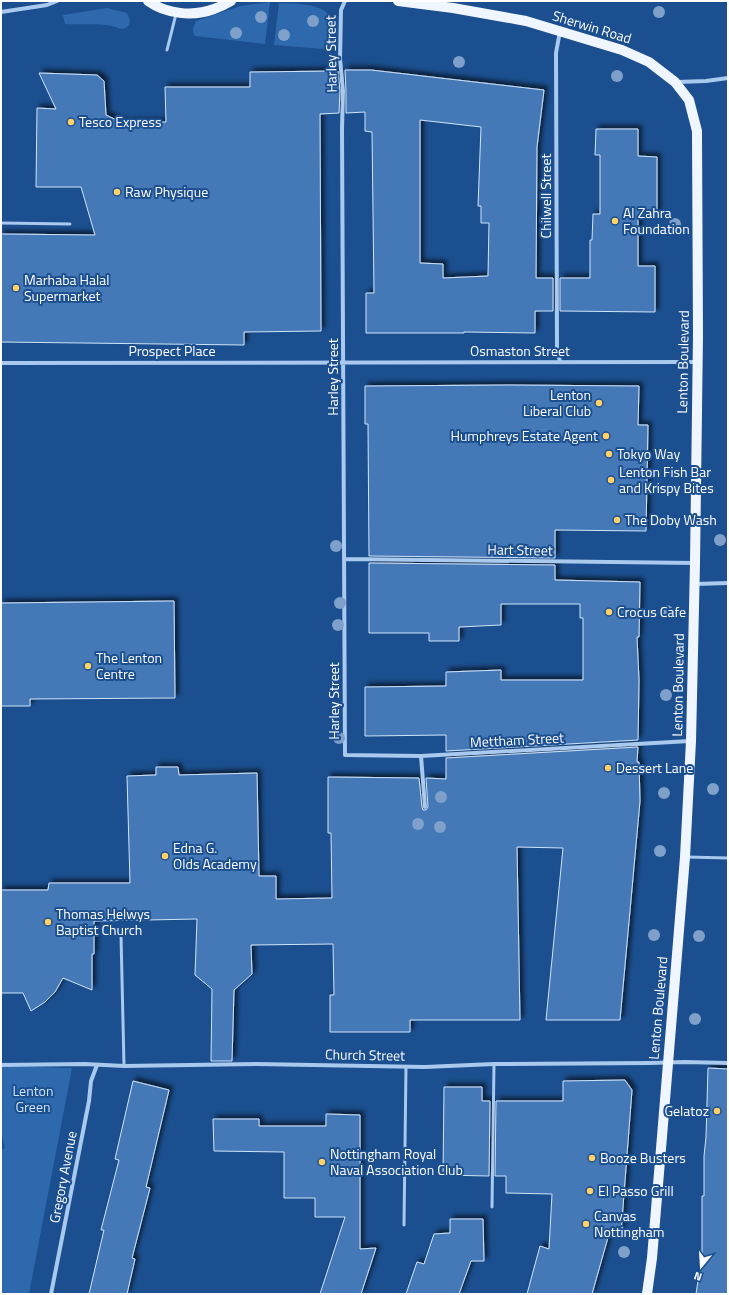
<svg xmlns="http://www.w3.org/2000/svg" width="729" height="1295" font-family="'Titillium Web',sans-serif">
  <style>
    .green { fill: #2e69ad }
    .building { fill: #4478b7; stroke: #cfe3fa; fill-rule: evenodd; filter: url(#shadow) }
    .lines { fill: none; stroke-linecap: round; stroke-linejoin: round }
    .service { stroke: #a9c9ee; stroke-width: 3 }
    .minor { stroke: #a9c9ee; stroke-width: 4 }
    .primary { stroke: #f0f6ff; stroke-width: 10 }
    .tree { fill: #7ea0ca }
    .poi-dot { fill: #ffd166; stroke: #1b4f8f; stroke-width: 1.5 }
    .labels { text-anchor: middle; stroke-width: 4; stroke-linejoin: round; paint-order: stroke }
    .street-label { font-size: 14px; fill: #fff; stroke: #1b4f8f }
    .poi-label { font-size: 14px; fill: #fff; stroke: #1b4f8f; text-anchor: start }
    .park-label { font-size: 14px; fill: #cfe3fa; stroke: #1b4f8f }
  </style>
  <defs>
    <filter id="shadow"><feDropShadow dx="3.5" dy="-3.5" stdDeviation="2" flood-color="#0009"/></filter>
  </defs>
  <rect width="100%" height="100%" fill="#1b4f8f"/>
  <path class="green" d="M 270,2 L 265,44 L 195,36 C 191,31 194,26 196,21 L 240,6 Z
    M 279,3 C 293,4 325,2 331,19 C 334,28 334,41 335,50 L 274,45 Z
    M 107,8 L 127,13 C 129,17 132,23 127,27 C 122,31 117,27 112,26 C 97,23 80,25 65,24 L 63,15 Z
    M 1,1066 L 72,1068 L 29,1294 L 1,1294 L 1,1150 L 5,1148 L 1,1132 Z"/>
  <path class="building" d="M 345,70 L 371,70 L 544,90 L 537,147 L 536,278 L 553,278 L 553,311 L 535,311 L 535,333 L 464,332 L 464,333 L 366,333 L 366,293 L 374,293 L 372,132 L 365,131 L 365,112 L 346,113 L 346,91 ZM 420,120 L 481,127 L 478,206 L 481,206 L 481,223 L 489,223 L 488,276 L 443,278 L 443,264 L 420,263 Z
    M 338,71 L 340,91 L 339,113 L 320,114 L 321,331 L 244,332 L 244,345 L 1,342 L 1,234 L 95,235 L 81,187 L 36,187 L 37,108 L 56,109 L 39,73 L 97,75 L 104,81 L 106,115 L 123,123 L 166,122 L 165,87 L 250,87 L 250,72 Z
    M 596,129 L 638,129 L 638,156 L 657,157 L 657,216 L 638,216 L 638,266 L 655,266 L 655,312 L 560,311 L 560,278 L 590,278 L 590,240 L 592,240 L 593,214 L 600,214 L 600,155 L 595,155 Z
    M 509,385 L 639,386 L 638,425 L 648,425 L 646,531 L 555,530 L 555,558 L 369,556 L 368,424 L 365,424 L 365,386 Z
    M 369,563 L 555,565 L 555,580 L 640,582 L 639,637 L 637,637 L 639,680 L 638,740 L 446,751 L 446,735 L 365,736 L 365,687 L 446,686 L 446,672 L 501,670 L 501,680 L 583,680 L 583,618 L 580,618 L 580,604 L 501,604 L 501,625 L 459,627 L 459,641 L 429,641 L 429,633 L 369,633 Z
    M 174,601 L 175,698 L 30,699 L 30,706 L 1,706 L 1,603 Z
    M 638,747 L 637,762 L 639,762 L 640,801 L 620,1020 L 546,1020 L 563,848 L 517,847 L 520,1020 L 410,1020 L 410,1032 L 330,1032 L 330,995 L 334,995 L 333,944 L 251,945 L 252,974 L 234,990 L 232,1061 L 211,1061 L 212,989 L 195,975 L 197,919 L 94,921 L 94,954 L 92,954 L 92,990 L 63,978 L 55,992 L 45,1002 L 31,1011 L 23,993 L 1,993 L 1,890 L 48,890 L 49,883 L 130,883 L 127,776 L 156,775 L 156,767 L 178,767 L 179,775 L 257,773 L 259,876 L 276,876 L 276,899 L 332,898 L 331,833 L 328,833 L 328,777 L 419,778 L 422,807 L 423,810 L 426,810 L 428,807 L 426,778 L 446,779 L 446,758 Z
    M 708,1068 L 728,1069 L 728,1294 L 696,1294 L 702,1254 L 702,1196 L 704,1196 L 704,1156 L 706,1137 Z
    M 625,1080 L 632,1090 L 621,1233 L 609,1234 L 592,1294 L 527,1294 L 540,1246 L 549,1249 L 552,1194 L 506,1193 L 506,1176 L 495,1176 L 496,1101 L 563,1101 L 563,1081 Z
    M 133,1081 L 169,1090 L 146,1187 L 150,1188 L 132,1258 L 135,1259 L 127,1294 L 89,1294 L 104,1230 L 101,1230 L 119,1160 L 115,1159 Z
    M 444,1087 L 482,1087 L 482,1101 L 490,1101 L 489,1176 L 443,1175 Z
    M 326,1114 L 360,1115 L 360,1249 L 376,1248 L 361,1294 L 320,1294 L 345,1217 L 315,1217 L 315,1198 L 284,1198 L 284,1152 L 214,1151 L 213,1119 L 259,1119 L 259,1126 L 326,1126 Z
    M 450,1219 L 483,1219 L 484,1261 L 471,1261 L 459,1294 L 406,1294 L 417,1262 L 424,1264 L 434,1234 L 450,1233 Z"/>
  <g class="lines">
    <path class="service" d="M 167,50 L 176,14
      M 1,223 L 70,224
      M 686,857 L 728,858
      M 121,935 L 124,1066
      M 492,1207 L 494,1064
      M 404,1225 L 406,1067"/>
    <path class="minor" d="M 345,1 L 341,10 L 340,59 L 343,91 L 342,129 L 345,755 L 421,756 L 690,741
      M 1,12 L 47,5 L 57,1
      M 560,31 L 556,53 L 557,348 L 560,362
      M 677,82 L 706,81 L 728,78
      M 1,363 L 697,362
      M 344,559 L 695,563
      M 695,584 L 728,583
      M 421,756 L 425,807
      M 1,1065 L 85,1064 L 124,1066 L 256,1064 L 425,1067 L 494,1064 L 649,1063 L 685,1062 L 728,1063
      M 51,1294 L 89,1101 L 91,1081 L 97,1065"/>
    <path class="primary" d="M 148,1 C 166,14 193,17 214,9 C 220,7 226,4 231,1
      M 398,1 L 453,8 L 526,21 L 622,50 L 649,62 L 675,82 L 689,100 L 697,131 L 698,335 L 695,563 L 691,741 L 685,857 L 652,1258 L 647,1294"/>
  </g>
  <g class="tree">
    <circle cx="659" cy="12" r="6"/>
    <circle cx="261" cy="17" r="6"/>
    <circle cx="313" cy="21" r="6"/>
    <circle cx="236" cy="33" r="6"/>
    <circle cx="284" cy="35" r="6"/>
    <circle cx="459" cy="62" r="6"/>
    <circle cx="617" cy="76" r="6"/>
    <circle cx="675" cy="224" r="6"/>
    <circle cx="720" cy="540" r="6"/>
    <circle cx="336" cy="546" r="6"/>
    <circle cx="340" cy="603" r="6"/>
    <circle cx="667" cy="611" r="6"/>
    <circle cx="338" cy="625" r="6"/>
    <circle cx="666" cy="695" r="6"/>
    <circle cx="339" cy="738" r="6"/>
    <circle cx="713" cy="789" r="6"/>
    <circle cx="664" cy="793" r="6"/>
    <circle cx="441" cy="797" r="6"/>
    <circle cx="418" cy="824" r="6"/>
    <circle cx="440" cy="827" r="6"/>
    <circle cx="660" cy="851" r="6"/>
    <circle cx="654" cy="935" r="6"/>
    <circle cx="699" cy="936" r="6"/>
    <circle cx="695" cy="1019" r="6"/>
    <circle cx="624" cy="1252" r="6"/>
  </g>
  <g class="poi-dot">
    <circle cx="71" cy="122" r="4"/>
    <circle cx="117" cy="192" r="4"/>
    <circle cx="615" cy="221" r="4"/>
    <circle cx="16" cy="288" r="4"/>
    <circle cx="599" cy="403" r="4"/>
    <circle cx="606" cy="436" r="4"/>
    <circle cx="609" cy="454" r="4"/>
    <circle cx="611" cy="480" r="4"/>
    <circle cx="617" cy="520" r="4"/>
    <circle cx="609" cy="612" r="4"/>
    <circle cx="88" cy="666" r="4"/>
    <circle cx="608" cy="768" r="4"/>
    <circle cx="165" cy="856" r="4"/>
    <circle cx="48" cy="922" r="4"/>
    <circle cx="717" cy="1111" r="4"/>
    <circle cx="592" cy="1158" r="4"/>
    <circle cx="322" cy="1162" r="4"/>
    <circle cx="590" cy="1191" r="4"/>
    <circle cx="586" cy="1224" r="4"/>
  </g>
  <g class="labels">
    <g class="street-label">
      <text transform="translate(592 27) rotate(17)" y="5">Sherwin Road</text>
      <text transform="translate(331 54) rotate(-91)" y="5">Harley Street</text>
      <text transform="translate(546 196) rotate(-90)" y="5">Chilwell Street</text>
      <text x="172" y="356">Prospect Place</text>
      <text x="520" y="356">Osmaston Street</text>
      <text transform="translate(683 362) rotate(-89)" y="5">Lenton Boulevard</text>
      <text transform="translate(333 377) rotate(-90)" y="5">Harley Street</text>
      <text transform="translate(520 550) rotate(1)" y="5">Hart Street</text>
      <text transform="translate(678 685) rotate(-89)" y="5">Lenton Boulevard</text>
      <text transform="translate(334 701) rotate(-90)" y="5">Harley Street</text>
      <text transform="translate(517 740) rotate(-3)" y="5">Mettham Street</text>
      <text transform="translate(658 1008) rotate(-85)" y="5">Lenton Boulevard</text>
      <text transform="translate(365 1055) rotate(1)" y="5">Church Street</text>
      <text transform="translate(63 1177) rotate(-79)" y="5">Gregory Avenue</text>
    </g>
    <g class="poi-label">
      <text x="79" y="127">Tesco Express</text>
      <text x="125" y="197">Raw Physique</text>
      <text x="623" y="218">Al Zahra<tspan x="623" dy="16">Foundation</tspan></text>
      <text x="24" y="285">Marhaba Halal<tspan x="24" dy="16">Supermarket</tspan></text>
      <text x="591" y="400" text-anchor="end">Lenton<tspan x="591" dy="16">Liberal Club</tspan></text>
      <text x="598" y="441" text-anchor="end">Humphreys Estate Agent</text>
      <text x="617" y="459">Tokyo Way</text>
      <text x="619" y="477">Lenton Fish Bar<tspan x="619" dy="16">and Krispy Bites</tspan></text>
      <text x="625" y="525">The Doby Wash</text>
      <text x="617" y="617">Crocus Cafe</text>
      <text x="96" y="663">The Lenton<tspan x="96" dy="16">Centre</tspan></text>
      <text x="616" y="773">Dessert Lane</text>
      <text x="173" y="853">Edna G.<tspan x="173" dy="16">Olds Academy</tspan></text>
      <text x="56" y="919">Thomas Helwys<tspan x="56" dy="16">Baptist Church</tspan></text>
      <text x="709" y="1116" text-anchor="end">Gelatoz</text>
      <text x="330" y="1159">Nottingham Royal<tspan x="330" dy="16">Naval Association Club</tspan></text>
      <text x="600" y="1163">Booze Busters</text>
      <text x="598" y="1196">El Passo Grill</text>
      <text x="594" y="1221">Canvas<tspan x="594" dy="16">Nottingham</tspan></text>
    </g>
    <g class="park-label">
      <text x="33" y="1096">Lenton<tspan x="33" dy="16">Green</tspan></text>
    </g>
  </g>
  <rect width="729" height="1295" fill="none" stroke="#ffffff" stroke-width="4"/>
  <g transform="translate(701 1267) rotate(198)" stroke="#1b4f8f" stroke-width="3" paint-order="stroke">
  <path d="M0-3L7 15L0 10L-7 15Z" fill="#ffffff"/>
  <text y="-6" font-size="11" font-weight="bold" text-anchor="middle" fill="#ffffff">N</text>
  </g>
</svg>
